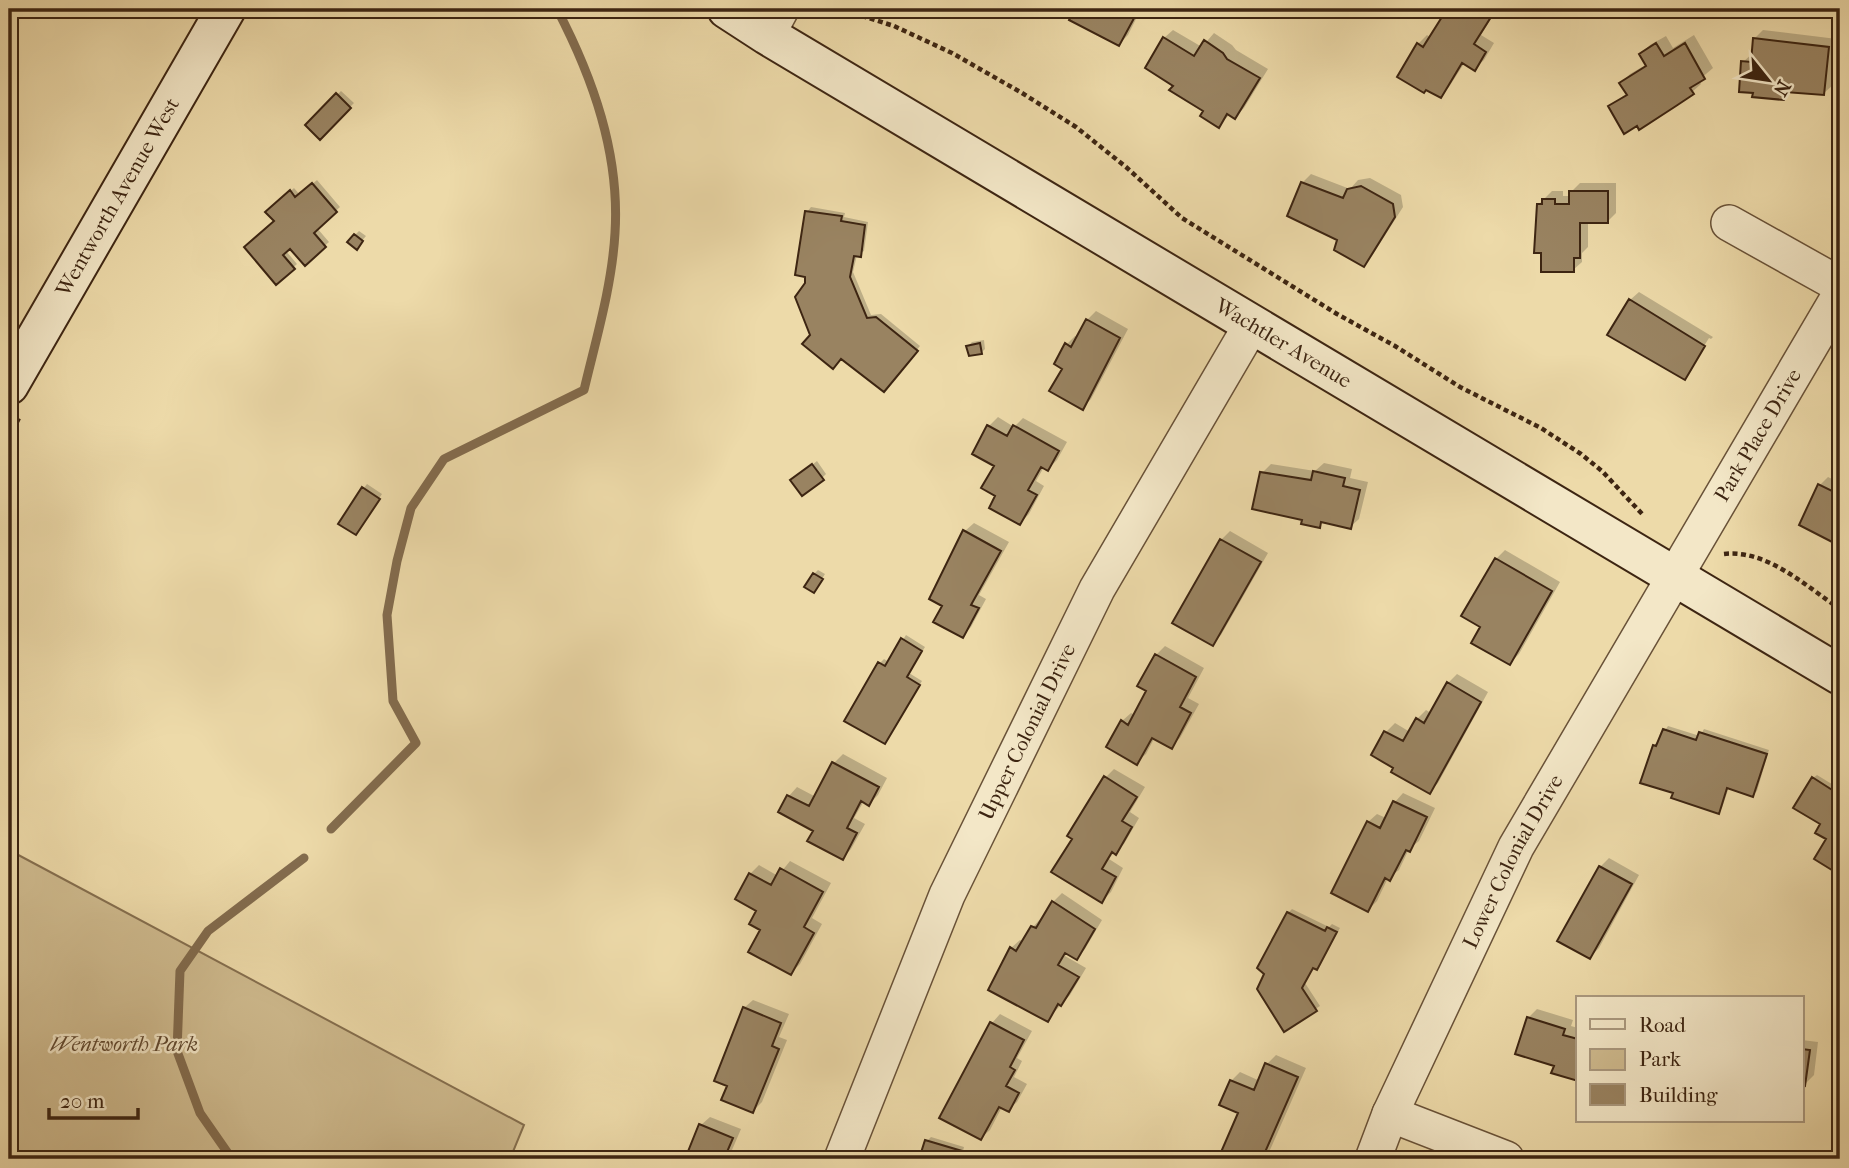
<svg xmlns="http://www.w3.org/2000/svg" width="1849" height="1168" font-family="'IM FELL French Canon',serif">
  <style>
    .green { fill: #cfbb8f; stroke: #867050; stroke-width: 2 }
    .shadow { fill: #0003 }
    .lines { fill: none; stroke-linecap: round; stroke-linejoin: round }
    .stream { stroke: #836c4e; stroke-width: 9 }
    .building { fill: #998361; stroke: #3d2512; stroke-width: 2 }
    .street-casing { stroke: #695238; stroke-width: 38 }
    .secondary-casing { stroke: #3d2512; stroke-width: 42 }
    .path { stroke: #3d2512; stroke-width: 4.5; stroke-dasharray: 5 3.5; stroke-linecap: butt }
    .street { stroke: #f3e7c7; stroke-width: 35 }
    .secondary { stroke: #f3e7c7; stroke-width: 38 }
    .labels { text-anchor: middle; stroke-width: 5; stroke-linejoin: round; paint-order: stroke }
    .street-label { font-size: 21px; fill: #3d2512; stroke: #f3e7c7 }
    .park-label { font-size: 21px; font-style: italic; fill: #624a31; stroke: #f3e7c7 }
  </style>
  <rect width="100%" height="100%" fill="#eddaa9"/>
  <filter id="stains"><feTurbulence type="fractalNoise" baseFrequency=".00286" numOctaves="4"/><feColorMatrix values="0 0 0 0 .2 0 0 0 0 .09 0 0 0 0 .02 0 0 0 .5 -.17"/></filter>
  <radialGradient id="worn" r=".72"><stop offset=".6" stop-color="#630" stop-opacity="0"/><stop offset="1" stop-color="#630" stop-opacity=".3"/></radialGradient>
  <path class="green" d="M 9,850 L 524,1125 L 510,1159 L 9,1159 Z"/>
  <path class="shadow" d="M 1077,9 L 1141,9 L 1128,35 L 1119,44 L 1071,19 Z
    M 1449,9 L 1497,9 L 1481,35 L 1494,43 L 1484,60 L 1475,68 L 1465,62 L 1449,87 L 1440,96 L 1418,44 L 1427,35 L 1431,38 Z
    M 1173,30 L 1202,47 L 1214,33 L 1232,45 L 1236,50 L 1268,69 L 1244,108 L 1235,117 L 1230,114 L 1219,126 L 1175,85 L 1164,38 Z
    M 1763,30 L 1837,39 L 1833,85 L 1824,93 L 1791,91 L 1783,98 L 1743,62 L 1753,53 L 1755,38 Z
    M 1694,35 L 1713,68 L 1699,80 L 1701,84 L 1692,92 L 1610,106 L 1627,93 L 1621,83 L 1630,74 L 1647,64 L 1641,54 L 1650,45 L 1666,36 L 1673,48 Z
    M 341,91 L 354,103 L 320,137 L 307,125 Z
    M 1311,174 L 1350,189 L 1358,180 L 1370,178 L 1401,195 L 1403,207 L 1372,256 L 1363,265 L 1339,239 L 1302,183 Z
    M 9,176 L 18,181 L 9,196 Z
    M 317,180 L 340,207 L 317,228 L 329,242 L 305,263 L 290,246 L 286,251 L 297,264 L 276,283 L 276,221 L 268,212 L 294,188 L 300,195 Z
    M 1580,183 L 1616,183 L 1616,213 L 1607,222 L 1588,222 L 1588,247 L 1582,253 L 1582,262 L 1573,270 L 1538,205 L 1552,191 L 1563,191 L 1563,196 L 1571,196 L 1571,192 Z
    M 811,207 L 845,213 L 844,217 L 868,222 L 864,251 L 857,255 L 853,272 L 871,315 L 881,314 L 920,346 L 888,386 L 812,335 L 806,284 L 807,212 Z
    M 359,231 L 366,236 L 360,243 L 355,235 Z
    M 1639,292 L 1713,337 L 1711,339 L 1709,338 L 1689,370 L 1692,370 L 1685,378 L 1630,300 Z
    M 1096,311 L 1128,329 L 1091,399 L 1082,408 L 1064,368 L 1066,345 L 1075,336 L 1078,337 L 1087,320 Z
    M 984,340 L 985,349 L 981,353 L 968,346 L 972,342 Z
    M 998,417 L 1014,427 L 1023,418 L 1067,442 L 1057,460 L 1048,469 L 1044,467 L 1036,481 L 1044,486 L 1029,514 L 1020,523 L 997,496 L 996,465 L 989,426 Z
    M 817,461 L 826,474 L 822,478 L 797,477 Z
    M 1324,463 L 1352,469 L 1350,478 L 1368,482 L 1359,519 L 1350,527 L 1324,521 L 1319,526 L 1304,519 L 1262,473 L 1271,464 L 1315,471 Z
    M 1828,477 L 1840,483 L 1840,544 L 1801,525 L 1820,485 Z
    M 367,484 L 382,494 L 356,533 L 364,488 Z
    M 974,523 L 1009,542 L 979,595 L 986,599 L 971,627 L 963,636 L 944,605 L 965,531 Z
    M 1230,531 L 1268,553 L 1221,635 L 1212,644 L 1221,540 Z
    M 1505,550 L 1560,582 L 1519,654 L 1510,663 L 1482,626 L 1496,559 Z
    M 818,570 L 825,574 L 817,587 L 814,574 Z
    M 906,635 L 925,647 L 909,673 L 922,681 L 885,742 L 847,720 L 880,663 L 884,659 L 889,662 Z
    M 1165,646 L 1204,668 L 1188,698 L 1199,704 L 1180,738 L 1171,746 L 1155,737 L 1146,754 L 1137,762 L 1122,721 L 1131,713 L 1135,715 L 1148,690 L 1156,655 Z
    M 1457,674 L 1488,692 L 1438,783 L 1429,792 L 1396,767 L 1373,754 L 1386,732 L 1395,723 L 1410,732 L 1417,719 L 1426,710 L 1431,713 L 1448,683 Z
    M 1668,726 L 1700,736 L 1704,729 L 1769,750 L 1757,791 L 1753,795 L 1729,787 L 1722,808 L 1718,812 L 1675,792 L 1654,746 Z
    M 843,754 L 887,778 L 878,795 L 869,804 L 864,801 L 854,818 L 865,824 L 851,849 L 843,858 L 815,830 L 781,811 L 789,796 L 797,787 L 816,797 L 834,763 Z
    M 1114,769 L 1145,787 L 1130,812 L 1139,818 L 1124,844 L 1114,852 L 1109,859 L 1123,868 L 1111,892 L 1102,901 L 1074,838 L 1105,778 Z
    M 1817,775 L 1840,789 L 1839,872 L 1823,824 L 1813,778 Z
    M 1403,793 L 1435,808 L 1419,841 L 1409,849 L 1399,870 L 1388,878 L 1377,901 L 1368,910 L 1368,822 L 1377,814 L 1386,818 L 1395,802 Z
    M 1609,858 L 1639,875 L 1599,948 L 1590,957 L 1600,867 Z
    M 790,861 L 831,883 L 812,918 L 822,924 L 800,964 L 791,973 L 762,929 L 750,874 L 759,865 L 778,876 Z
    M 1062,893 L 1102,920 L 1085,949 L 1076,958 L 1067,952 L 1065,956 L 1086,968 L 1070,995 L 1048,1019 L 1011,948 L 1020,940 L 1024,942 L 1033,927 L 1041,918 L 1043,919 L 1053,902 Z
    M 1292,909 L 1329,927 L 1332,924 L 1340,928 L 1321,963 L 1317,967 L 1314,966 L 1305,983 L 1320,1006 L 1284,1029 L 1288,913 Z
    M 753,1000 L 789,1014 L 779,1037 L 787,1040 L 762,1102 L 753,1111 L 730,1085 L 744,1008 Z
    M 1537,1009 L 1573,1020 L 1571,1026 L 1578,1028 L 1578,1079 L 1528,1018 Z
    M 1000,1014 L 1032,1031 L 1017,1058 L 1022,1061 L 1014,1077 L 1027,1084 L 1017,1102 L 1008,1110 L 1002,1107 L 990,1130 L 981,1138 L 941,1117 L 992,1023 Z
    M 1802,1040 L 1818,1042 L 1814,1075 L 1805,1084 L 1802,1084 Z
    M 1276,1055 L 1306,1068 L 1266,1159 L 1220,1159 L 1240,1112 L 1231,1081 L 1240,1072 L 1260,1081 L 1267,1064 Z
    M 710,1117 L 741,1129 L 729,1157 L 735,1159 L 687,1159 L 701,1125 Z
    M 931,1137 L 964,1147 L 961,1159 L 921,1159 L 927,1141 Z"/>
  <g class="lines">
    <path class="stream" d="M 331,829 L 416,743 L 393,701 L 387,615 L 397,561 L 411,508 L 444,459 L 584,390 C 596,339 612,286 615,233 C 620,154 593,78 557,9
      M 232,1159 L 200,1113 L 177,1051 L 180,971 L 208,931 L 304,858"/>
  </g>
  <path class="building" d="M 1075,9 L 1139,9 L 1119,46 L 1069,20 Z
    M 1447,9 L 1478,9 L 1491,17 L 1474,44 L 1486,52 L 1475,71 L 1462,63 L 1441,98 L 1426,90 L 1424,93 L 1397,77 L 1417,43 L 1423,47 Z
    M 1163,37 L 1194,56 L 1204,40 L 1223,53 L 1227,59 L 1260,78 L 1235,119 L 1227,114 L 1219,128 L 1200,116 L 1203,111 L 1169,90 L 1173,86 L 1145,68 Z
    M 1753,38 L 1829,47 L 1824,95 L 1785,92 L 1784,100 L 1752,97 L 1753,93 L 1739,92 L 1741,61 L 1751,62 Z
    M 1656,43 L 1664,56 L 1685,43 L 1705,79 L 1690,88 L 1694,94 L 1676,106 L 1639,130 L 1637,126 L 1624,134 L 1608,106 L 1627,95 L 1619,83 L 1646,66 L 1639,54 Z
    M 336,93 L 351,108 L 320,140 L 305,125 Z
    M 1301,182 L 1343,198 L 1347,189 L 1361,186 L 1393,204 L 1395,217 L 1364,267 L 1334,250 L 1337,240 L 1287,216 Z
    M 312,183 L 337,212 L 314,233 L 326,247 L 305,266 L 290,249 L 283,255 L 295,269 L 276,285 L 244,247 L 274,221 L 265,212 L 290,190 L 295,197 Z
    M 1569,191 L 1608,191 L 1608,223 L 1580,223 L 1580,258 L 1574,258 L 1574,272 L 1541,272 L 1541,253 L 1534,253 L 1537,204 L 1542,204 L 1542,199 L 1555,199 L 1555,204 L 1569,204 Z
    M 805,211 L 842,216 L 841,221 L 865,225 L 861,257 L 854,256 L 850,277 L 867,318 L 876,317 L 918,351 L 884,392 L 841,359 L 833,369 L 802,344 L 810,335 L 795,297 L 805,283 L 805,277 L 795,275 Z
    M 354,234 L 363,241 L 357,250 L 347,242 Z
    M 1629,299 L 1705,346 L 1685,380 L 1607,335 Z
    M 1086,319 L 1120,338 L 1083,410 L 1049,391 L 1062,369 L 1054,364 L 1065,343 L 1071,347 Z
    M 980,343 L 982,354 L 969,356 L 966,346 Z
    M 987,425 L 1007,436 L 1013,425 L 1059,451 L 1048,471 L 1041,467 L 1028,490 L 1037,495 L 1020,525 L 989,508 L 995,496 L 981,488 L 994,466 L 972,454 Z
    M 812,464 L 824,480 L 802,496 L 790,480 Z
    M 1313,471 L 1345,478 L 1343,486 L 1360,490 L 1351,529 L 1321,522 L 1320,528 L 1301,524 L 1302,520 L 1252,509 L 1260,472 L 1311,480 Z
    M 1840,471 L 1840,546 L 1799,525 L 1818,484 L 1834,492 L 1840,480 L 1837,478 Z
    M 362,487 L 380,499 L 356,535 L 338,524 Z
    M 963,530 L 1001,551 L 971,605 L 979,608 L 963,638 L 933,622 L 942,606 L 929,599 Z
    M 1220,539 L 1261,562 L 1213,646 L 1172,623 Z
    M 1495,558 L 1552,591 L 1510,665 L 1471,643 L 1480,627 L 1461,616 Z
    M 813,573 L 823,579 L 814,593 L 804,587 Z
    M 901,638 L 922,651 L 907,677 L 920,685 L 885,744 L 844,721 L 878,662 L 885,666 Z
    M 1155,654 L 1196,677 L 1180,707 L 1191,713 L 1172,749 L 1152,738 L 1137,765 L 1106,747 L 1121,720 L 1128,725 L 1146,691 L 1137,686 Z
    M 1447,682 L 1481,702 L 1430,794 L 1391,772 L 1393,768 L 1371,755 L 1384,731 L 1403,741 L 1416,718 L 1424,723 Z
    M 1663,729 L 1696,740 L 1699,732 L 1767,754 L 1753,797 L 1727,788 L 1719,814 L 1671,798 L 1673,793 L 1640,783 L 1653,745 L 1656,746 Z
    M 832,762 L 879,787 L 869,806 L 861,801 L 847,828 L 857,833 L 843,860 L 807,841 L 813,831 L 778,812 L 787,795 L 809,806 Z
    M 1104,776 L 1137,797 L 1122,821 L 1132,827 L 1116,855 L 1112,852 L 1102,869 L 1116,877 L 1102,903 L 1051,872 L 1072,839 L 1067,836 Z
    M 1812,777 L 1840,795 L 1840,875 L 1814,859 L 1826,839 L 1815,833 L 1820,824 L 1793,808 Z
    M 1393,801 L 1427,817 L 1410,852 L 1406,850 L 1390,881 L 1385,878 L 1368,912 L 1331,893 L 1367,821 L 1380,828 Z
    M 1599,866 L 1632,884 L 1590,959 L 1557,941 Z
    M 780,868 L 823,892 L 804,927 L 814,933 L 791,975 L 748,952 L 760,930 L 749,924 L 756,911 L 735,899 L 749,873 L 771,885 Z
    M 1052,901 L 1095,929 L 1077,960 L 1065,953 L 1058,965 L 1079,977 L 1061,1006 L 1058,1004 L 1048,1022 L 988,990 L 1010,947 L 1016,951 L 1031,926 L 1036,928 Z
    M 1287,912 L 1325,931 L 1327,927 L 1337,932 L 1317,970 L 1313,968 L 1302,988 L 1317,1011 L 1284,1032 L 1257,989 L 1264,974 L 1257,968 Z
    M 743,1007 L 781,1023 L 772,1046 L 779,1049 L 753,1113 L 721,1100 L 727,1086 L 714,1081 Z
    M 1527,1017 L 1565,1029 L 1563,1035 L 1578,1039 L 1578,1081 L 1551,1073 L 1554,1066 L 1515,1054 Z
    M 990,1022 L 1024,1040 L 1010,1067 L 1015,1070 L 1006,1086 L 1019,1093 L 1009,1112 L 999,1107 L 981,1140 L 939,1118 Z
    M 1802,1049 L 1810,1050 L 1805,1086 L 1802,1085 Z
    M 1265,1063 L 1298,1077 L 1262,1159 L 1218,1159 L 1238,1113 L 1219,1105 L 1230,1080 L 1254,1090 Z
    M 699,1124 L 733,1138 L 724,1159 L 685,1159 Z
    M 925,1140 L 962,1151 L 959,1159 L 919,1159 Z"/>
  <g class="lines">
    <defs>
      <g id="street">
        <path d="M 767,35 L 781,9"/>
        <path d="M 1729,223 L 1840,285"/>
        <path d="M 1390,1114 L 1506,1159"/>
        <path id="s1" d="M 842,1159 L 947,895 L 1097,589 L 1252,324"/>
        <path id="s2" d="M 1373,1159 L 1390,1114 L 1516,847 L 1840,295"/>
      </g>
      <g id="secondary">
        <path id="s3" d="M 727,9 L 767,35 L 1840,675"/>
        <path id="s4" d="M 9,385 L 226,9"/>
      </g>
    </defs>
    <use href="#street" class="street-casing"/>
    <use href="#secondary" class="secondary-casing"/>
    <path class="path" d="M 811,14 L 856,14 L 894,26 L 952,53 L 1022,93 L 1076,127 L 1126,167 L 1182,218 L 1337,314 L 1395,346 L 1460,387 L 1541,428 L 1581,454 L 1602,471 L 1644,516
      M 9,438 L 19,418
      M 1724,554 C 1767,549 1807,587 1840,609"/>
    <use href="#street" class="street"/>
    <use href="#secondary" class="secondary"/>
  </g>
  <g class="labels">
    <g class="street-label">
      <text dy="7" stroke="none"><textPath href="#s4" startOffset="217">Wentworth Avenue West</textPath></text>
      <text dy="7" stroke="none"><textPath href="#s3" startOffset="649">Wachtler Avenue</textPath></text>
      <text dy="7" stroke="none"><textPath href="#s2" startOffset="821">Park Place Drive</textPath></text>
      <text dy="7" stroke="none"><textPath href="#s1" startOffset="466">Upper Colonial Drive</textPath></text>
      <text dy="7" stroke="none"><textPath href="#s2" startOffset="329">Lower Colonial Drive</textPath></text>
    </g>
    <g class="park-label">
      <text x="124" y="1051">Wentworth Park</text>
    </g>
  </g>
  <rect width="1849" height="1168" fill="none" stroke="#eddaa9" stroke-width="35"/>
  <rect x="10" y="10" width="1828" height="1147" fill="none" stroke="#3d2512" stroke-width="3.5"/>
  <rect x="18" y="18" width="1814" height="1133" fill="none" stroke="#3d2512" stroke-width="2"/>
  <rect x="1576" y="996" width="228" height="126" fill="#f3e7c7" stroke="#aa997f" stroke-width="2"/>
  <rect x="1590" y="1019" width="35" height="10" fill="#f3e7c7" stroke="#aa997f" stroke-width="2"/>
  <text x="1639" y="1032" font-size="21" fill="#3d2512">Road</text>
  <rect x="1590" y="1049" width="35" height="21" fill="#cfbb8f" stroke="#aa997f" stroke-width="2"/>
  <text x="1639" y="1066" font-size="21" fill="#3d2512">Park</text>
  <rect x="1590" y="1084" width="35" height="21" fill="#998361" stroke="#aa997f" stroke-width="2"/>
  <text x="1639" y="1102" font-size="21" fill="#3d2512">Building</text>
  <g transform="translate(1768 80) rotate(120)" stroke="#f3e7c7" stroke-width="5" paint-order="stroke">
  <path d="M0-5L12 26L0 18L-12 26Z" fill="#3d2512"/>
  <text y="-10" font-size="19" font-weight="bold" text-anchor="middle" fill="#3d2512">N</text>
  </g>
  <path d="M49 1108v10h89v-10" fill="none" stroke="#3d2512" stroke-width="3.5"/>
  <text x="60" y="1108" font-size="21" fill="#3d2512" stroke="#f3e7c7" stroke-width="5" paint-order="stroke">20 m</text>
  <rect width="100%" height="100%" filter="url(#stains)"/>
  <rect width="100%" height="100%" fill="url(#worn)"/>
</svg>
